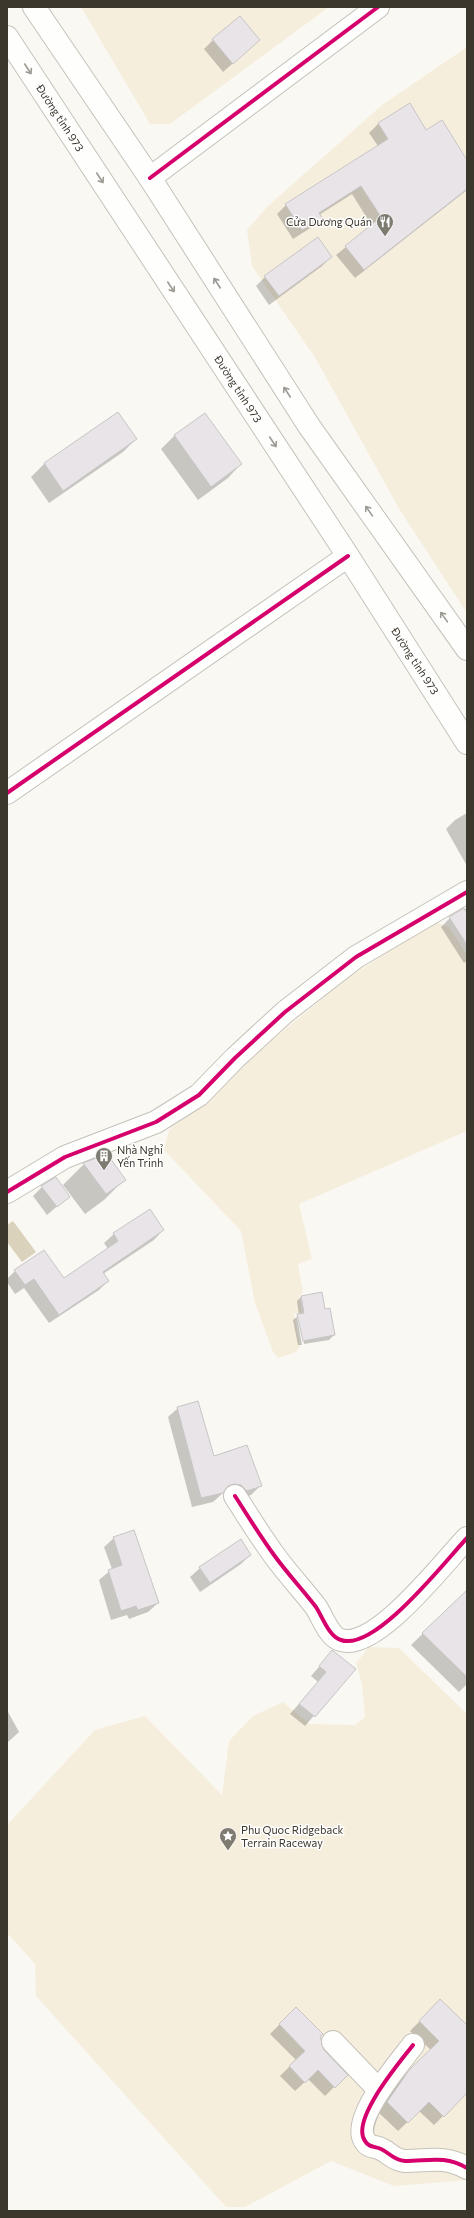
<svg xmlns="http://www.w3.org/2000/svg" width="474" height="2218" font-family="Commissioner,sans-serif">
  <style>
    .green { fill: #f6eedd }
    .water { fill: #dbd2bb }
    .shadow { fill: #0003 }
    .building { fill: #e8e4e7; stroke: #c8c5c7 }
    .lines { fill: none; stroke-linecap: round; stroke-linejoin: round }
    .minor-casing { stroke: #c5c2ba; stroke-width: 24 }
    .major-casing { stroke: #c5c2ba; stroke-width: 24 }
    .minor { stroke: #fefefd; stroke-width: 22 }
    .major { stroke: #fefefd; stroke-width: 22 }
    .cycleway-casing { stroke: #fff; stroke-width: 6 }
    .cycleway { stroke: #d6006c; stroke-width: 4 }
    .oneway { stroke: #9d9a94 }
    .labels { text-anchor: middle; stroke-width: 3; stroke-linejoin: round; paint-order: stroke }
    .street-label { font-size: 11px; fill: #3c372c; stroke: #fff }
    .poi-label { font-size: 11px; fill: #3c372c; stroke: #fff; text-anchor: start }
  </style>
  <rect width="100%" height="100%" fill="#faf8f2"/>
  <path class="green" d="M 81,7 L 329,7 L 170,124 L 150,124 Z
    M 467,47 L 467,613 L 401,512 L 316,359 L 252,266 L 247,230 L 267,207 L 382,105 Z
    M 435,922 L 449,927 L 467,955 L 467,1131 L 299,1204 L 312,1259 L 298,1264 L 303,1292 L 299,1297 L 302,1312 L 294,1314 L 300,1346 L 296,1352 L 278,1358 L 273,1352 L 255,1303 L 241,1231 L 164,1150 L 169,1130 L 250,1058 L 349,977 Z
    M 369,1647 L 399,1648 L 467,1714 L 467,2180 L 394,2186 L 331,2161 L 245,2207 L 226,2207 L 36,1996 L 35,1964 L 7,1933 L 7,1825 L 95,1730 L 145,1716 L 222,1795 L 229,1741 L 253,1716 L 283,1702 L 310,1724 L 355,1725 L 365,1717 L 362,1684 L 356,1663 Z"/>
  <path class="water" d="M 13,1221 L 36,1252 L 22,1262 L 7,1242 L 7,1225 Z"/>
  <path class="shadow" d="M 213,40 L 259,40 L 223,72 L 204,49 Z
    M 409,104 L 426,131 L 466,160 L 467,158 L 467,190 L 355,278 L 336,255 L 372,226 L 352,194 L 319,215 L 321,218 L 312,227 L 293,239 L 277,214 L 286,205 L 378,146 L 369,133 L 378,124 Z
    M 331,257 L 322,266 L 269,305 L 256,286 L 265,277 Z
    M 118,413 L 136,439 L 123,452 L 49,503 L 31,477 L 44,464 Z
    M 204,414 L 241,464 L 228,478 L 198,500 L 161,449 L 174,436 Z
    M 467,813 L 467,866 L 446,829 L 455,820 Z
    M 467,908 L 467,961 L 464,963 L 441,927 L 450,918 Z
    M 106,1156 L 124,1180 L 104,1200 L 85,1214 L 63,1185 L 84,1164 Z
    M 42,1187 L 68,1197 L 47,1215 L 33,1196 Z
    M 149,1210 L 163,1230 L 154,1240 L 103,1274 L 108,1281 L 99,1290 L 49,1323 L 24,1288 L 15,1294 L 7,1282 L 7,1279 L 15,1271 L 63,1279 L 108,1249 L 104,1243 L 114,1234 Z
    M 301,1297 L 325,1310 L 334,1335 L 329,1340 L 304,1344 L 299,1317 L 297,1317 L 302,1345 L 298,1345 L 293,1320 L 299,1315 L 297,1301 Z
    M 178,1408 L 213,1457 L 260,1486 L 251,1495 L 237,1500 L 232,1494 L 224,1492 L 213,1502 L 192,1507 L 168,1417 Z
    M 114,1538 L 158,1603 L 148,1612 L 129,1619 L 127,1615 L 111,1620 L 99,1580 L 112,1569 L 104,1547 Z
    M 250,1555 L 241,1564 L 200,1592 L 190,1577 L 200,1568 Z
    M 467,1591 L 467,1684 L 459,1692 L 411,1645 Z
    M 333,1651 L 354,1669 L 305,1726 L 290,1714 L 318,1682 L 311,1676 Z
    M 7,1710 L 19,1732 L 7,1743 Z
    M 440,2001 L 467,2026 L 467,2092 L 434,2125 L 419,2111 L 398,2131 L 378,2112 L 401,2079 L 431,2050 L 410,2031 Z
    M 296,2008 L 319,2036 L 323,2051 L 346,2075 L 325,2096 L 308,2079 L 295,2091 L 280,2076 L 296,2060 L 270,2034 Z"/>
  <path class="building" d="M 240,16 L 260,40 L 233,64 L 212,39 Z
    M 410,103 L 426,130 L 442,120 L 467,160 L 467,189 L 364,270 L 345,246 L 381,217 L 361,186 L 319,213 L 322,218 L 302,230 L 285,204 L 388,139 L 378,123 Z
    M 318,237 L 332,257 L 279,296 L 264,276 Z
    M 118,412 L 137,439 L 63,491 L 44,463 Z
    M 205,413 L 242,464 L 211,487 L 174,435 Z
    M 464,908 L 467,913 L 467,945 L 449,917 Z
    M 107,1154 L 126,1180 L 106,1194 L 83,1163 Z
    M 56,1177 L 70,1197 L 57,1207 L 41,1186 Z
    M 150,1209 L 164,1230 L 103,1272 L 109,1281 L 59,1315 L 34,1279 L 25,1285 L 14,1270 L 44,1250 L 64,1278 L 118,1241 L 113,1233 Z
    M 322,1292 L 325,1309 L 330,1308 L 335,1335 L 303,1341 L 297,1314 L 304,1313 L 301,1296 Z
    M 198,1401 L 214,1456 L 247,1445 L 262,1486 L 247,1491 L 241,1485 L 234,1484 L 228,1486 L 223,1493 L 201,1498 L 177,1407 Z
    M 134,1530 L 159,1603 L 138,1610 L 136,1606 L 121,1611 L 108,1570 L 122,1565 L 113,1537 Z
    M 241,1539 L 251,1555 L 210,1583 L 199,1567 Z
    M 467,1590 L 467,1677 L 422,1633 Z
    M 332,1650 L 356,1669 L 315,1717 L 299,1704 L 326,1672 L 319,1666 Z
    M 440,1999 L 467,2025 L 467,2093 L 444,2117 L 429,2102 L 408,2123 L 387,2102 L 410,2069 L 439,2041 L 419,2021 Z
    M 296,2007 L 323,2034 L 320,2036 L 324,2050 L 348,2075 L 335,2088 L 318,2070 L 305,2083 L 289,2066 L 305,2051 L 279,2024 Z"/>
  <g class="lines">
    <defs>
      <path id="minor" d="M 150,178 L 378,7
        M 7,793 L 348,556
        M 7,1192 L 65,1157 L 156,1122 L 199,1095 L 235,1058 L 285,1012 L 356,957 L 467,892
        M 235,1496 C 248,1516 260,1536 274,1555 C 287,1573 302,1589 316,1607 C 322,1616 329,1637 341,1640 C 375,1652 445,1561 467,1538
        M 333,2042 L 379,2090
        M 413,2045 C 400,2062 350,2120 365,2141 C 369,2148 375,2146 381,2149 C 390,2153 393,2160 405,2161 C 429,2161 444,2155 467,2168"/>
      <path id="major" d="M 34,7 L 150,178 L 309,426 L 467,649
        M 7,37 L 348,556 L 467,743"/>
    </defs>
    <use href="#minor" class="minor-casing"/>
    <use href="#major" class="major-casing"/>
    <use href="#minor" class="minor"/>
    <use href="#major" class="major"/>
    <defs>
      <path id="cycleway" d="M 150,178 L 378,7
        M 7,793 L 348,556
        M 7,1192 L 65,1157 L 156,1122 L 199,1095 L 235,1058 L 285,1012 L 356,957 L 467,892
        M 235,1496 C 248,1516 260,1536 274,1555 C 287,1573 302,1589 316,1607 C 322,1616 329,1637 341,1640 C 375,1652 445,1561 467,1538
        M 413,2045 C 400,2062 350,2120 365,2141 C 369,2148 375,2146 381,2149 C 390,2153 393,2160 405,2161 C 429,2161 444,2155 467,2168"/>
    </defs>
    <use href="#cycleway" class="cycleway-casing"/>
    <use href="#cycleway" class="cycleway"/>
  </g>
  <defs><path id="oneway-shaft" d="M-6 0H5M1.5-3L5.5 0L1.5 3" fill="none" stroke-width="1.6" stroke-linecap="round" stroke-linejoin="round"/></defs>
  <g class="oneway">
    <use href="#oneway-shaft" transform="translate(28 69) rotate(57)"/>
    <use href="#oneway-shaft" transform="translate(100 178) rotate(57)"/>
    <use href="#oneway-shaft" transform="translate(217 283) rotate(-123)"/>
    <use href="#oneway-shaft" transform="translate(171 287) rotate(57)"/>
    <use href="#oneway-shaft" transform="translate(287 392) rotate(-123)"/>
    <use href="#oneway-shaft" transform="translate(273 442) rotate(57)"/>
    <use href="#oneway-shaft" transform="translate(369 511) rotate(-125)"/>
    <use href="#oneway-shaft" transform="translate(444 617) rotate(-125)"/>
  </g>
  <defs>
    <symbol id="restaurant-pin" viewBox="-11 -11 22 30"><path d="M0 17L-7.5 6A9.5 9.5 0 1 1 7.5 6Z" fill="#7e7b71" stroke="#fff"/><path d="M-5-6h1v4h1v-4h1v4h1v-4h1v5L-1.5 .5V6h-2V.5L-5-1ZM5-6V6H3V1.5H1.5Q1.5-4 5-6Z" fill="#fff"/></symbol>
    <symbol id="building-pin" viewBox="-11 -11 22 30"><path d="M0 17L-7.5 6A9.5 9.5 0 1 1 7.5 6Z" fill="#7e7b71" stroke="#fff"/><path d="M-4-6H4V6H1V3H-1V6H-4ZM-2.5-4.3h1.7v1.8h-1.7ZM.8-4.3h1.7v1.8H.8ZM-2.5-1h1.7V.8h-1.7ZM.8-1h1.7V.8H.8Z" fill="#fff"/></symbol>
    <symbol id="sight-pin" viewBox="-11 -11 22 30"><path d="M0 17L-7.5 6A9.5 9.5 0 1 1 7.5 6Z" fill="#7e7b71" stroke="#fff"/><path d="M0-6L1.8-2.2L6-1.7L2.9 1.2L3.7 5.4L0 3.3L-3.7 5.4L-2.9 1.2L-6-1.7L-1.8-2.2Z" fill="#fff"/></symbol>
  </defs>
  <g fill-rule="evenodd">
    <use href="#restaurant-pin" x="375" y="212" width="20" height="27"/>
    <use href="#building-pin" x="94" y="1146" width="20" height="27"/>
    <use href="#sight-pin" x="218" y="1826" width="20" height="27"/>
  </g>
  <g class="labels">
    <g class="street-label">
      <text transform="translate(60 118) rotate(57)" y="4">Đường tỉnh 973</text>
      <text transform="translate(238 389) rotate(57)" y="4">Đường tỉnh 973</text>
      <text transform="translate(415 661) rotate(57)" y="4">Đường tỉnh 973</text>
    </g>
    <g class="poi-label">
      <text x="372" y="226" text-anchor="end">Cửa Dương Quán</text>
      <text x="117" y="1154">Nhà Nghỉ<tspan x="117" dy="13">Yến Trinh</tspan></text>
      <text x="241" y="1834">Phu Quoc Ridgeback<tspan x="241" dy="13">Terrain Raceway</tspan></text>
    </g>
  </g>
  <rect width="474" height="2218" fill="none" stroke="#3c372c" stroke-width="16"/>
</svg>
